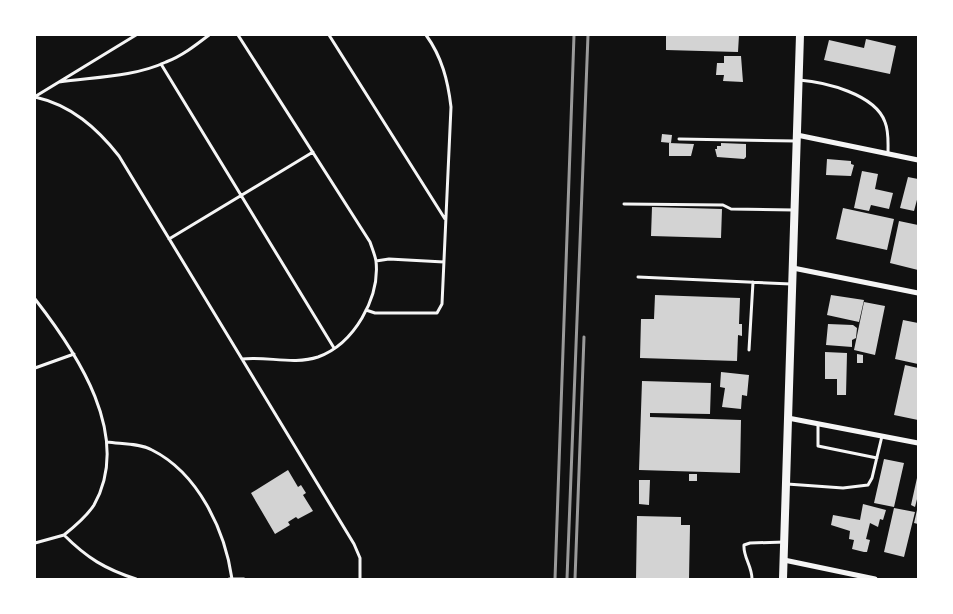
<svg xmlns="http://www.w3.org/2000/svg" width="953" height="614" font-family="'Roboto Condensed',sans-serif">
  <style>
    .building { fill: #d3d3d3 }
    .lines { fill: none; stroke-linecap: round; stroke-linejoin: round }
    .service { stroke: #f5f5f5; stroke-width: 3 }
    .minor { stroke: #f5f5f5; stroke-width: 5 }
    .tertiary { stroke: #f5f5f5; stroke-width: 8 }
    .rail { stroke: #9a9a9a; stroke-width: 3 }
  </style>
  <rect width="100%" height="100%" fill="#111"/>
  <path class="building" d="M 666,35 L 739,35 L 738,52 L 666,50 Z
    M 866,39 L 896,46 L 890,74 L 824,60 L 829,40 L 864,48 Z
    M 724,56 L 741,56 L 743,82 L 723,81 L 724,75 L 716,75 L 717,63 L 724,63 Z
    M 662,134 L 672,135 L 671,143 L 661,142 Z
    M 669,143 L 694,144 L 691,156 L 669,156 Z
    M 721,143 L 746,144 L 746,157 L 744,159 L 717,157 L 715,149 L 717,149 L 717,146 L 721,146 Z
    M 827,159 L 851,161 L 851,164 L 854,165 L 851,176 L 826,175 Z
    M 862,171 L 878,174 L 875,189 L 893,193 L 889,209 L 871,205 L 869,211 L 854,208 Z
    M 908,177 L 918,179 L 918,196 L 914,211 L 900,208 Z
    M 652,207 L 722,209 L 721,238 L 651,236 Z
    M 843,208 L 894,219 L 887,250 L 836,239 Z
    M 899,221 L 918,225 L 918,270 L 890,263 Z
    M 655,295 L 740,298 L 739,324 L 742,324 L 742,336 L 738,335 L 737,361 L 640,358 L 641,319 L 654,319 Z
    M 831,295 L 864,300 L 859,322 L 827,315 Z
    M 864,302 L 885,306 L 875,355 L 854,350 Z
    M 903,320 L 918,323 L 918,364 L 895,359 Z
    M 828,324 L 853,325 L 857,328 L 856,338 L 852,340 L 852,347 L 826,345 Z
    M 825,352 L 847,353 L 846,395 L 837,395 L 837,379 L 825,379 Z
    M 857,354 L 863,355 L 863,363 L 857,363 Z
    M 905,365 L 918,368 L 918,420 L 894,415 Z
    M 721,372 L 749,375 L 747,396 L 742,395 L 741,409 L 722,407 L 725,388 L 720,387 Z
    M 642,381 L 711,383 L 710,414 L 650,413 L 650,417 L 741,420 L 740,473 L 639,470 Z
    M 884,459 L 904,463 L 894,507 L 874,503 Z
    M 288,470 L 298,487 L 301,485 L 306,493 L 303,495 L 313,511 L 298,519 L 296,517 L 288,522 L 290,525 L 275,534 L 251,493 Z
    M 689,474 L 697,474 L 697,481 L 689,481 Z
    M 917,478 L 918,495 L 915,507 L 911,505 Z
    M 639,480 L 650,480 L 649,505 L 639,504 Z
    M 863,504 L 886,510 L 883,520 L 880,519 L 878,527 L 870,523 L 866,539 L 870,540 L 867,552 L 864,552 L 852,549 L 854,540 L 849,539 L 850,531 L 831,525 L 833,515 L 860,520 Z
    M 894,508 L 915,512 L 904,557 L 884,552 Z
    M 917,510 L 918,510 L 918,524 L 914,523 Z
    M 637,516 L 681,517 L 681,525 L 690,525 L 689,579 L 636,579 Z"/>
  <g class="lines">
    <path class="service" d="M 238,35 L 370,242 C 372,248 375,255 376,261 C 380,298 354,344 318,357 C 294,365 266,356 242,359
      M 329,35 L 445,219
      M 161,64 L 334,348
      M 799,80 C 825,82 875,94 885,122 C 889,132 888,143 888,153
      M 59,82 C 94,77 134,77 166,62 C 182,56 196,45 209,35
      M 36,96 L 136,35
      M 35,97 C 71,105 97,128 119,156 L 354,544 L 360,558 L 360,579
      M 679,139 L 796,141
      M 624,204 L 723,205 L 731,209 L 794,210
      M 169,239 L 313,152
      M 376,261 L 389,259 L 444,262
      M 638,277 L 791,284
      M 35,299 C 77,353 133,436 94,505 C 87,516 74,527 64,535
      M 366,310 L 375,313 L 437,313 L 442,304 L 451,107 C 448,81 442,57 426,35
      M 749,350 L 753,282
      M 35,368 L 74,354
      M 818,424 L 818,446 L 877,458
      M 107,442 C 121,444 139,443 152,450 C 198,473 225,530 232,579
      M 787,484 L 843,488 L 868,485 L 872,478 L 882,436
      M 35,543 L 64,535 C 87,558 105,569 136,579
      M 229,579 L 244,579
      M 752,579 C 752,566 743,557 744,545 L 750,543 L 785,542"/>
    <path class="minor" d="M 797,135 L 918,160
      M 793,268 L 918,293
      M 788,418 L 918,443
      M 784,560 L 875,579"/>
    <path class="tertiary" d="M 783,579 L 800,35"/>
    <path class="rail" d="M 555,579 L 574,35
      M 567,579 L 588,35
      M 575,579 L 584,337"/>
  </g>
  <rect width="953" height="614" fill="none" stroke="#ffffff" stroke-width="72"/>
</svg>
